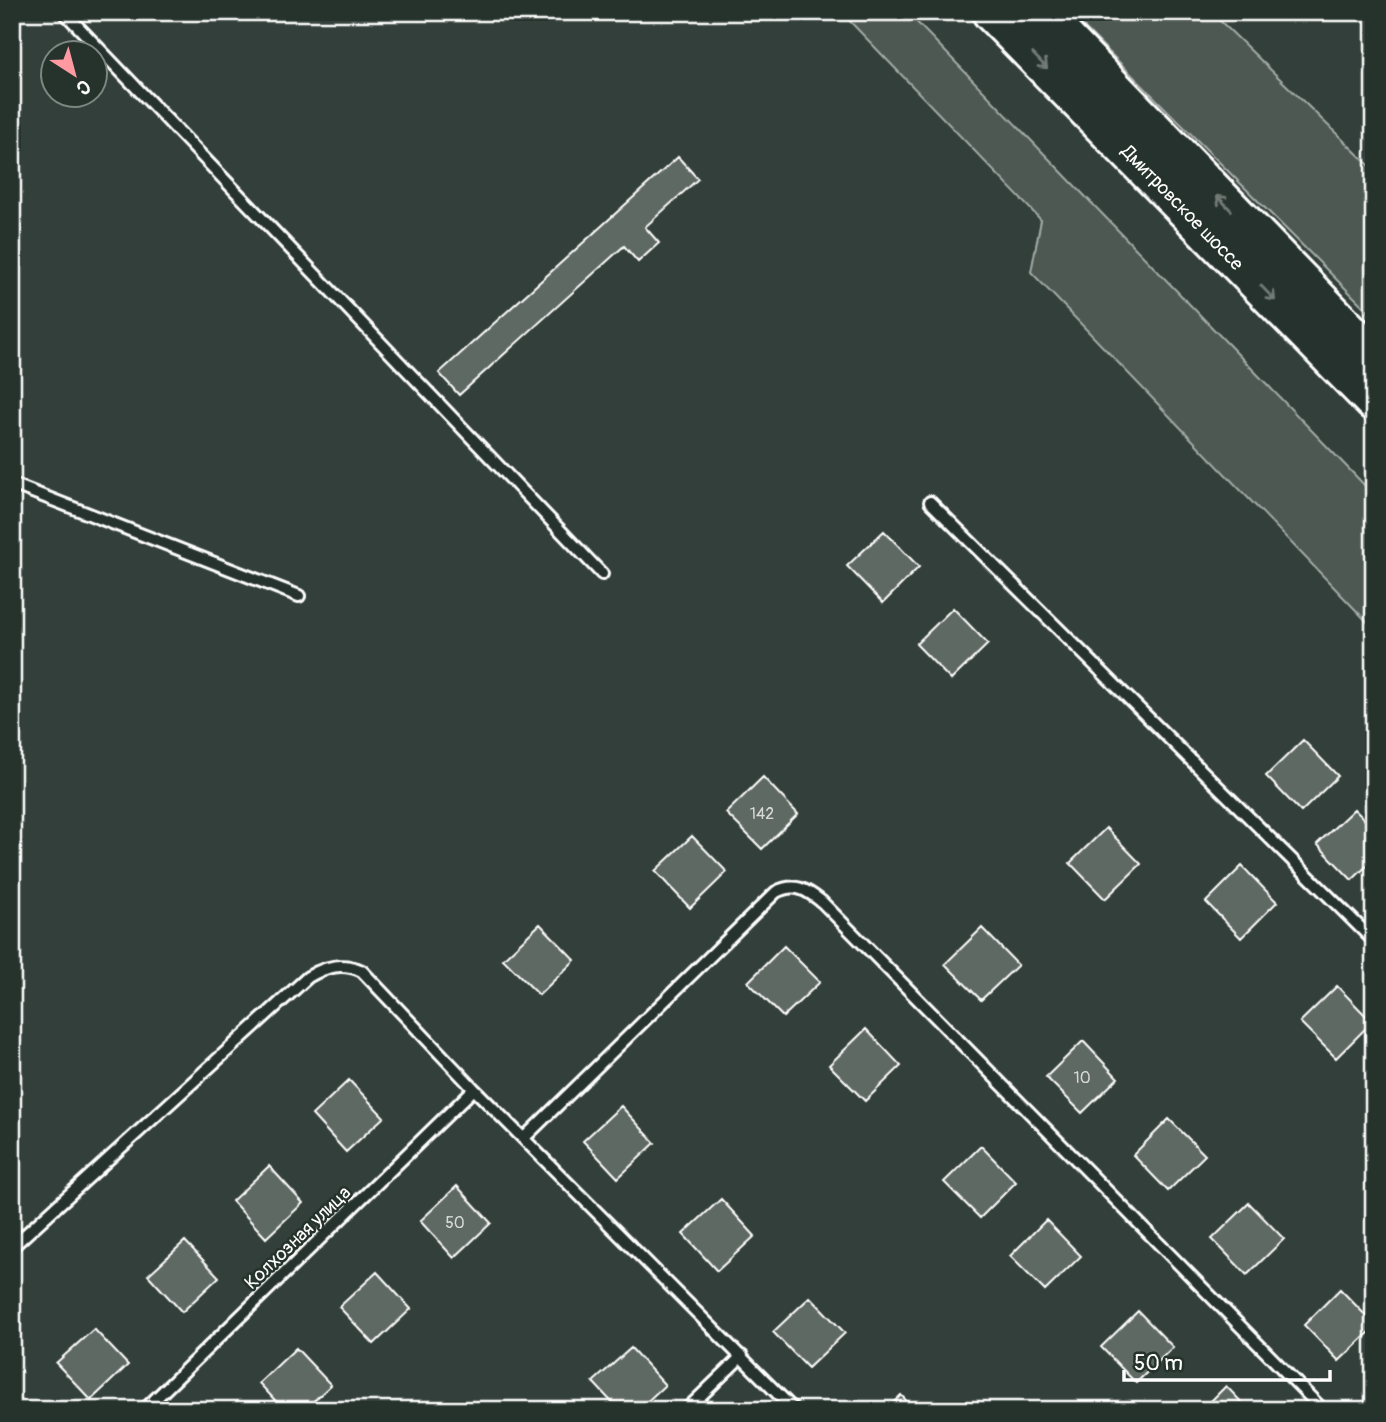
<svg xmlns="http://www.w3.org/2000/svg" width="1386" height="1422" font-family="Pangolin,sans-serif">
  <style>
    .green { fill: #4d5853; stroke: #a6aca9; stroke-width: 2 }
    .building { fill: #5f6964; stroke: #fff; stroke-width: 2 }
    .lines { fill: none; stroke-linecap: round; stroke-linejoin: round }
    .lane-casing { stroke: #fff; stroke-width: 16 }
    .highway-casing { stroke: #fff; stroke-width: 44 }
    .lane { stroke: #26332d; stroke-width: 10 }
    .highway { stroke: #26332d; stroke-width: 38 }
    .oneway { stroke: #727a76 }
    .labels { text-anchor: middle; stroke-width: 5; stroke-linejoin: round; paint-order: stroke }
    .number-label { font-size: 16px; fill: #d7dad8 }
    .street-label { font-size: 19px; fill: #fff; stroke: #26332d }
  </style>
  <rect width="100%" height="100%" fill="#333f3a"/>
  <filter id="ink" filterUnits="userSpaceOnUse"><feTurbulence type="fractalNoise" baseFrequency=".0143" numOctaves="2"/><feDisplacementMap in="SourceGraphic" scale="14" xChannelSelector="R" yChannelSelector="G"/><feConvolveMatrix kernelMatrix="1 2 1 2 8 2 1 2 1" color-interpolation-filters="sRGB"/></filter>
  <g filter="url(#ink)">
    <path class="green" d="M 841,12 L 907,12 L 1374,495 L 1374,629 L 1031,272 L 1041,220 Z
      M 1069,12 L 1211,12 L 1374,170 L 1374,317 Z"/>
    <path class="building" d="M 678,157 L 698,179 L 645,227 L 659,243 L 638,262 L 624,246 L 459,395 L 439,373 Z
      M 884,531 L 919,567 L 883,603 L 847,566 Z
      M 953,608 L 988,644 L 951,680 L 916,644 Z
      M 1303,740 L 1338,776 L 1301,812 L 1266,776 Z
      M 763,777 L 798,814 L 762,849 L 726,813 Z
      M 1354,809 L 1374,829 L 1374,859 L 1352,880 L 1317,844 Z
      M 1106,828 L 1141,864 L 1105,899 L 1070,863 Z
      M 692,836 L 727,872 L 690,908 L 655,871 Z
      M 1242,866 L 1277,902 L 1241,938 L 1206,902 Z
      M 540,924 L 575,960 L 539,995 L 503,959 Z
      M 982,928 L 1018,965 L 981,1000 L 945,964 Z
      M 784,946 L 820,982 L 783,1017 L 748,982 Z
      M 1337,986 L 1372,1022 L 1336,1058 L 1300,1022 Z
      M 866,1029 L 901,1066 L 865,1101 L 829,1065 Z
      M 1083,1041 L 1118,1078 L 1082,1113 L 1046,1077 Z
      M 349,1080 L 384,1117 L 346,1152 L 312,1115 Z
      M 621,1106 L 655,1143 L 618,1178 L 583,1141 Z
      M 1169,1119 L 1205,1155 L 1168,1191 L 1133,1155 Z
      M 981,1146 L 1016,1182 L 980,1218 L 944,1182 Z
      M 269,1166 L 303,1203 L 266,1238 L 232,1201 Z
      M 457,1186 L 491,1223 L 454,1258 L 420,1221 Z
      M 721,1199 L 755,1236 L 717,1271 L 683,1234 Z
      M 1249,1203 L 1284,1239 L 1247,1275 L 1212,1239 Z
      M 1046,1220 L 1081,1256 L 1045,1291 L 1010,1256 Z
      M 185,1241 L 219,1277 L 182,1312 L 148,1275 Z
      M 377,1272 L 411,1309 L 374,1344 L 339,1307 Z
      M 1340,1289 L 1374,1324 L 1374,1328 L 1339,1361 L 1304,1325 Z
      M 810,1297 L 845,1333 L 808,1368 L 773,1332 Z
      M 1138,1311 L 1173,1347 L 1136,1383 L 1101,1347 Z
      M 94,1329 L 128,1365 L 91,1400 L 56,1363 Z
      M 296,1348 L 331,1385 L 304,1410 L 284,1410 L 259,1383 Z
      M 631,1348 L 665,1385 L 638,1410 L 619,1410 L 593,1382 Z
      M 1226,1386 L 1249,1410 L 1202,1410 Z
      M 901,1395 L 915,1410 L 886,1410 Z"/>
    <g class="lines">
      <defs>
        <path id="lane" d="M 64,12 L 602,574
          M 12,484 L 299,596
          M 930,502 L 1374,941
          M 524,1138 L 776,892 C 795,882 807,890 822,902 L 1323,1410
          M 12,1247 L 308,977 C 326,966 343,962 362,971 L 474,1089 L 794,1410
          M 144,1410 L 474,1089
          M 686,1410 L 742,1356"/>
        <path id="highway" d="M 992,12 L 1374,401
          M 1039,12 L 1374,357"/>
      </defs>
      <use href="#lane" class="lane-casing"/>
      <use href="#highway" class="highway-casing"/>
      <use href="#lane" class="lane"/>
      <use href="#highway" class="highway"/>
    </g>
    <defs><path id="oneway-shaft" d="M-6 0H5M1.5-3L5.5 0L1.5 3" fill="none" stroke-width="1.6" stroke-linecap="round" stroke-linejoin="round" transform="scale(1.75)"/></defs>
    <g class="oneway">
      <use href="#oneway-shaft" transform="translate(1040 61) rotate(46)"/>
      <use href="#oneway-shaft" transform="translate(1224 203) rotate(-134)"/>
      <use href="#oneway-shaft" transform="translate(1268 293) rotate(46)"/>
    </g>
  </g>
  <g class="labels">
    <g class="number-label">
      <text x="762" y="819">142</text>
      <text x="1082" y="1083">10</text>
      <text x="455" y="1228">50</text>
    </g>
    <g class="street-label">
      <text transform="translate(1183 207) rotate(46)" y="7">Дмитровское шоссе</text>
      <text transform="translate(297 1237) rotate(-44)" y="7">Колхозная улица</text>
    </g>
  </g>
  <rect width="1386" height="1422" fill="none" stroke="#26332d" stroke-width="42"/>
  <rect x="21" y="21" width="1344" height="1380" fill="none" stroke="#fff" stroke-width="2.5" filter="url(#ink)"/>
  <g transform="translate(74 74) rotate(144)"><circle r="33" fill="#26332d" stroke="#7d8581" stroke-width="2"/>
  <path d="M0-5L12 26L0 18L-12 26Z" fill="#ff9aa2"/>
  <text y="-10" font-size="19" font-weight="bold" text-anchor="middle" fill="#ffffff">С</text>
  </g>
  <path d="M1124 1370v10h206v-10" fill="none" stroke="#ffffff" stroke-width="3.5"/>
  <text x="1134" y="1370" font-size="21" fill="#ffffff" stroke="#26332d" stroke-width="5" paint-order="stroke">50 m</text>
</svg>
